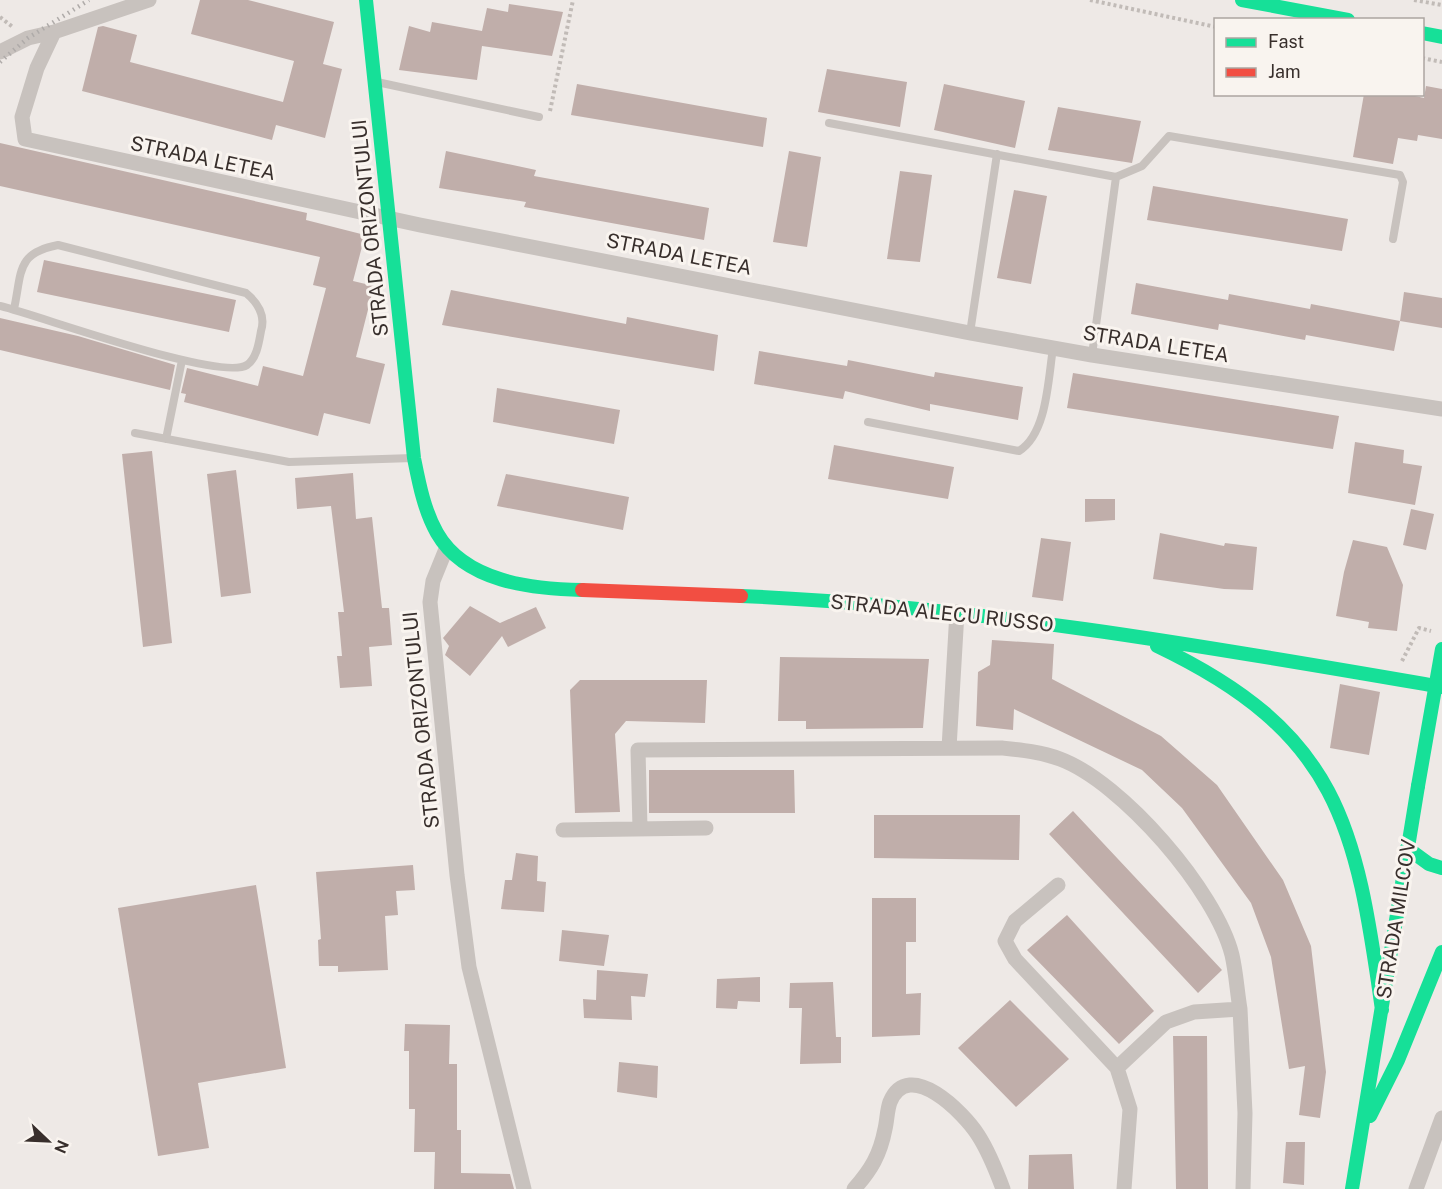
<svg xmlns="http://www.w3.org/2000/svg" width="1442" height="1189" font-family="'Public Sans',sans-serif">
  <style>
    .building { fill: #c0aeaa }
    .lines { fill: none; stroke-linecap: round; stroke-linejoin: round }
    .path { stroke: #c1bbb7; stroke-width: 4; stroke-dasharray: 3 3; stroke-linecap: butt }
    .lane { stroke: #c8c2be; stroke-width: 8 }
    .street { stroke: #c8c2be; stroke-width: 15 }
    .fast { stroke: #16e098; stroke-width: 14 }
    .jam { stroke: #f24e42; stroke-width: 14 }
    .rail { stroke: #afaba9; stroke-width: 4.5; stroke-dasharray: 1.5 4.5; stroke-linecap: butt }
    .fast-bridge { stroke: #16e098; stroke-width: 14 }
    .labels { text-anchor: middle; stroke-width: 6; stroke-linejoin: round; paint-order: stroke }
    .street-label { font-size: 20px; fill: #382f2c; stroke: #f9f4ef }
  </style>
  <rect width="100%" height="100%" fill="#eee9e6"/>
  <path class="building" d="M 200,0 L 248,0 L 334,22 L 323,64 L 342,69 L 325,138 L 276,125 L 272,140 L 82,91 L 98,27 L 103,26 L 137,35 L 130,62 L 283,102 L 294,61 L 191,34 Z
    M 509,4 L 563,12 L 552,56 L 482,46 L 477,80 L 399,70 L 409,26 L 430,32 L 432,22 L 482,31 L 487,8 L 508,12 Z
    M 827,69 L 907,82 L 900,127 L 818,112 Z
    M 577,84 L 767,118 L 763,147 L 571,115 Z
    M 944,84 L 1025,101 L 1015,148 L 934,130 Z
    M 1426,86 L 1442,89 L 1442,139 L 1418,135 L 1417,141 L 1398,138 L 1393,164 L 1353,157 L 1364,94 L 1406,94 L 1424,98 Z
    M 1058,107 L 1141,121 L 1132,163 L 1048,150 Z
    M 0,143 L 307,213 L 306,220 L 365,235 L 353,281 L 374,286 L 356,357 L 385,364 L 370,424 L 324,413 L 318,436 L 184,402 L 186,394 L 181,393 L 187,368 L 258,386 L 263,366 L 303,376 L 326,288 L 313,285 L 320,257 L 0,186 Z
    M 446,151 L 536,170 L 534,176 L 709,208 L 704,240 L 524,207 L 526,202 L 439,188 Z
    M 789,151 L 821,157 L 807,247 L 773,242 Z
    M 900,171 L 932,175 L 920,262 L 887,259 Z
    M 1153,186 L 1348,219 L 1342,251 L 1147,220 Z
    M 1014,190 L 1047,196 L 1031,284 L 997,278 Z
    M 44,260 L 236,300 L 229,332 L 37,292 Z
    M 1136,283 L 1228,300 L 1229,294 L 1310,309 L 1311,304 L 1400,321 L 1394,351 L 1306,335 L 1305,340 L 1219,324 L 1218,330 L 1131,314 Z
    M 451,290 L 626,324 L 627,317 L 718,335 L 714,371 L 442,325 Z
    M 1404,292 L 1442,298 L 1442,328 L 1400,321 Z
    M 0,318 L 78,336 L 172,364 L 175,365 L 170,390 L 0,350 Z
    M 759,351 L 847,366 L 848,360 L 934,377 L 935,372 L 1023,387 L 1018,420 L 930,404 L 930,411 L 845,391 L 843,399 L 754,384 Z
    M 1073,373 L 1339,416 L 1333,449 L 1067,408 Z
    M 497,388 L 620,410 L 614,444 L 493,422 Z
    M 1355,442 L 1404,450 L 1403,463 L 1422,466 L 1415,505 L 1348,493 Z
    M 834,445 L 954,467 L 948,499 L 828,479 Z
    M 152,451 L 172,643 L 143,647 L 122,454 Z
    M 236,470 L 251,593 L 221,597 L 207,474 Z
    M 353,473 L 356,519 L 372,517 L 382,608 L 389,608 L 392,645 L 369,647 L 372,686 L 340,688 L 337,656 L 342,656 L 338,612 L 344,612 L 331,506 L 297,509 L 295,478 Z
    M 506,474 L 629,497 L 623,530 L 497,506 Z
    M 1085,499 L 1115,499 L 1115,520 L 1085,522 Z
    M 1411,509 L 1434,514 L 1426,550 L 1403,545 Z
    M 1160,533 L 1224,546 L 1225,543 L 1257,547 L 1253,590 L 1224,589 L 1153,579 Z
    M 1041,538 L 1071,542 L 1063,601 L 1032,597 Z
    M 1353,540 L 1387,547 L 1403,585 L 1397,631 L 1368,628 L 1369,622 L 1336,616 L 1344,572 Z
    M 470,606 L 500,623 L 536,607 L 546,628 L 508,647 L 502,636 L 470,676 L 445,655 L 449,646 L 443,638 Z
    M 992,640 L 1054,644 L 1052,679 L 1161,736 L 1217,785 L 1283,880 L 1311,946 L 1326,1072 L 1320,1118 L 1299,1115 L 1305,1066 L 1289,1069 L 1271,957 L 1251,903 L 1182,808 L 1142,770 L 1014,709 L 1013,730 L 976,726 L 978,672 L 990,665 Z
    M 780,657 L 929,659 L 923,728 L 806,729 L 806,721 L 778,721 Z
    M 580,680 L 707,680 L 705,723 L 626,721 L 615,734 L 620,812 L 575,813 L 570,690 Z
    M 1340,684 L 1380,692 L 1369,755 L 1330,748 Z
    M 649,770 L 794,770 L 795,813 L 649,813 Z
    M 1073,811 L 1222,970 L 1198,993 L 1049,834 Z
    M 874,815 L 1020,815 L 1019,860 L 874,858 Z
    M 516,853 L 538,856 L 537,881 L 546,882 L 544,912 L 501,909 L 505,880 L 512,880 Z
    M 413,865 L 415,890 L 396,891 L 398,915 L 385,916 L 388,970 L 338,972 L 338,966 L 319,966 L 318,940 L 321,939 L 316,872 Z
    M 256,885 L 286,1068 L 198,1083 L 209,1148 L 158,1156 L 118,908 Z
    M 872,898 L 916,898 L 916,942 L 906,942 L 906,994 L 921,993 L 920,1035 L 872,1037 Z
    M 1067,915 L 1154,1011 L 1119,1044 L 1027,950 Z
    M 562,930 L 609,935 L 604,966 L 559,961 Z
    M 597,970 L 648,974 L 645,997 L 631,996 L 632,1020 L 584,1018 L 583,999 L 596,1000 Z
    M 760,977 L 760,1002 L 738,1001 L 737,1009 L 716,1008 L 717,979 Z
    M 833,982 L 836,1037 L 841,1037 L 841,1063 L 800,1064 L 802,1008 L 789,1008 L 790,983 Z
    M 1010,1000 L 1069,1059 L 1016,1107 L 958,1048 Z
    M 405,1024 L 450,1025 L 449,1064 L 457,1064 L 457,1130 L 461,1130 L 461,1173 L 510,1174 L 514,1189 L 434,1189 L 435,1152 L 414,1152 L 415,1109 L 409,1109 L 409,1051 L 404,1051 Z
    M 1173,1036 L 1207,1036 L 1208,1189 L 1176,1189 Z
    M 619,1062 L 658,1066 L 657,1098 L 617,1092 Z
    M 1286,1142 L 1305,1142 L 1304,1185 L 1283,1183 Z
    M 1072,1154 L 1074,1189 L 1028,1189 L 1029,1155 Z"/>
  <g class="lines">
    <path class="path" d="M 1090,0 L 1216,27
      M 1414,0 L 1442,5
      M 0,17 L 14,28
      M 1422,58 L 1442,62
      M 550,111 L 573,0
      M 1402,661 L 1419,628 L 1431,631"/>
    <path class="lane" d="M 377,82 L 539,117
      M 829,123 L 1116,177 L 1092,355
      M 1116,177 L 1142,166 L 1169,136 L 1400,175 L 1403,182 L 1393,239
      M 0,306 C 41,316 220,382 247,365 C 257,358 259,342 261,331 C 266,315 258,303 246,293 L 58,245 C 16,253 22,272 14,309
      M 970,333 L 997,154
      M 868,422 L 1019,451 C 1047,434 1048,380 1053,348
      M 135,433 L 289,462 L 413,458
      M 166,439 L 182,360"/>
    <path class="street" d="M 149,0 L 54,32 L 37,68 L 22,117 L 25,139 L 420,225 L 970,333 L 1092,355 L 1442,409
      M 0,52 L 28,38 L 54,32
      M 446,549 L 433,581 L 430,602 L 457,875 L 469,967 L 524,1189
      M 949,748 L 957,612
      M 640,828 L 638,750 L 1002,748 C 1021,750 1041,752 1060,759 C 1122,782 1216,891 1232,955 C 1236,972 1237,991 1240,1009
      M 563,830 L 706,828
      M 1058,885 L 1015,921 L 1005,941 L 1015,959 L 1117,1068 L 1130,1109 L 1124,1189
      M 1117,1068 L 1166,1022 L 1194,1012 L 1240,1009 L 1245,1113 L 1243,1189
      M 854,1189 C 871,1170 880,1155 885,1129 C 887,1121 887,1110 890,1102 C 909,1057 964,1113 978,1135 C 989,1152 996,1170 1003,1189
      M 1416,1189 L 1442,1118"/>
    <path class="fast" d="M 366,0 L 414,458 C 419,483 424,510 437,533 C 465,582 532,589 582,590
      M 1242,0 L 1348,20
      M 1422,33 L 1442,37
      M 741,596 C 977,606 1210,647 1442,687
      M 1157,646 C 1339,733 1356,824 1382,1010
      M 1407,848 L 1429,864 L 1442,868
      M 1370,1116 L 1398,1060 L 1442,952
      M 1352,1189 L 1418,786"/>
    <path class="jam" d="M 582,590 L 741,596"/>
    <path class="rail" d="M 0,62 L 28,38 L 89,0"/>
    <path class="fast-bridge" d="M 1418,786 L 1442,649"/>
  </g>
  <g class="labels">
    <g class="street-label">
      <text transform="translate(203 158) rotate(12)" y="7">STRADA LETEA</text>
      <text transform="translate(370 228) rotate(-96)" y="7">STRADA ORIZONTULUI</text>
      <text transform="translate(679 254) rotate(11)" y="7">STRADA LETEA</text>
      <text transform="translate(1156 344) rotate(9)" y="7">STRADA LETEA</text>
      <text transform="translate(942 613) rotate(6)" y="7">STRADA ALECU RUSSO</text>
      <text transform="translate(421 720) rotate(-96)" y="7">STRADA ORIZONTULUI</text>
      <text transform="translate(1396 919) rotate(-81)" y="7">STRADA MILCOV</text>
    </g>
  </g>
  <rect x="1214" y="18" width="210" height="78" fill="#f9f4ef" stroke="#aca5a1" stroke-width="1.5"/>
  <rect x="1226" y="38" width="30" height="9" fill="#16e098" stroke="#aca5a1" stroke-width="1.5"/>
  <text x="1268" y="48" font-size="18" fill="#382f2c">Fast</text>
  <rect x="1226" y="68" width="30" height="9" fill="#f24e42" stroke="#aca5a1" stroke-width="1.5"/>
  <text x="1268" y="78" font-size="18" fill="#382f2c">Jam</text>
  <g transform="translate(48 1141) rotate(113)" stroke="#f9f4ef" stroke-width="4.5" paint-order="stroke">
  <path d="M0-4.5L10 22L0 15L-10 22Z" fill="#382f2c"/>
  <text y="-9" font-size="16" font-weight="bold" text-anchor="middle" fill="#382f2c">N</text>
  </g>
</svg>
